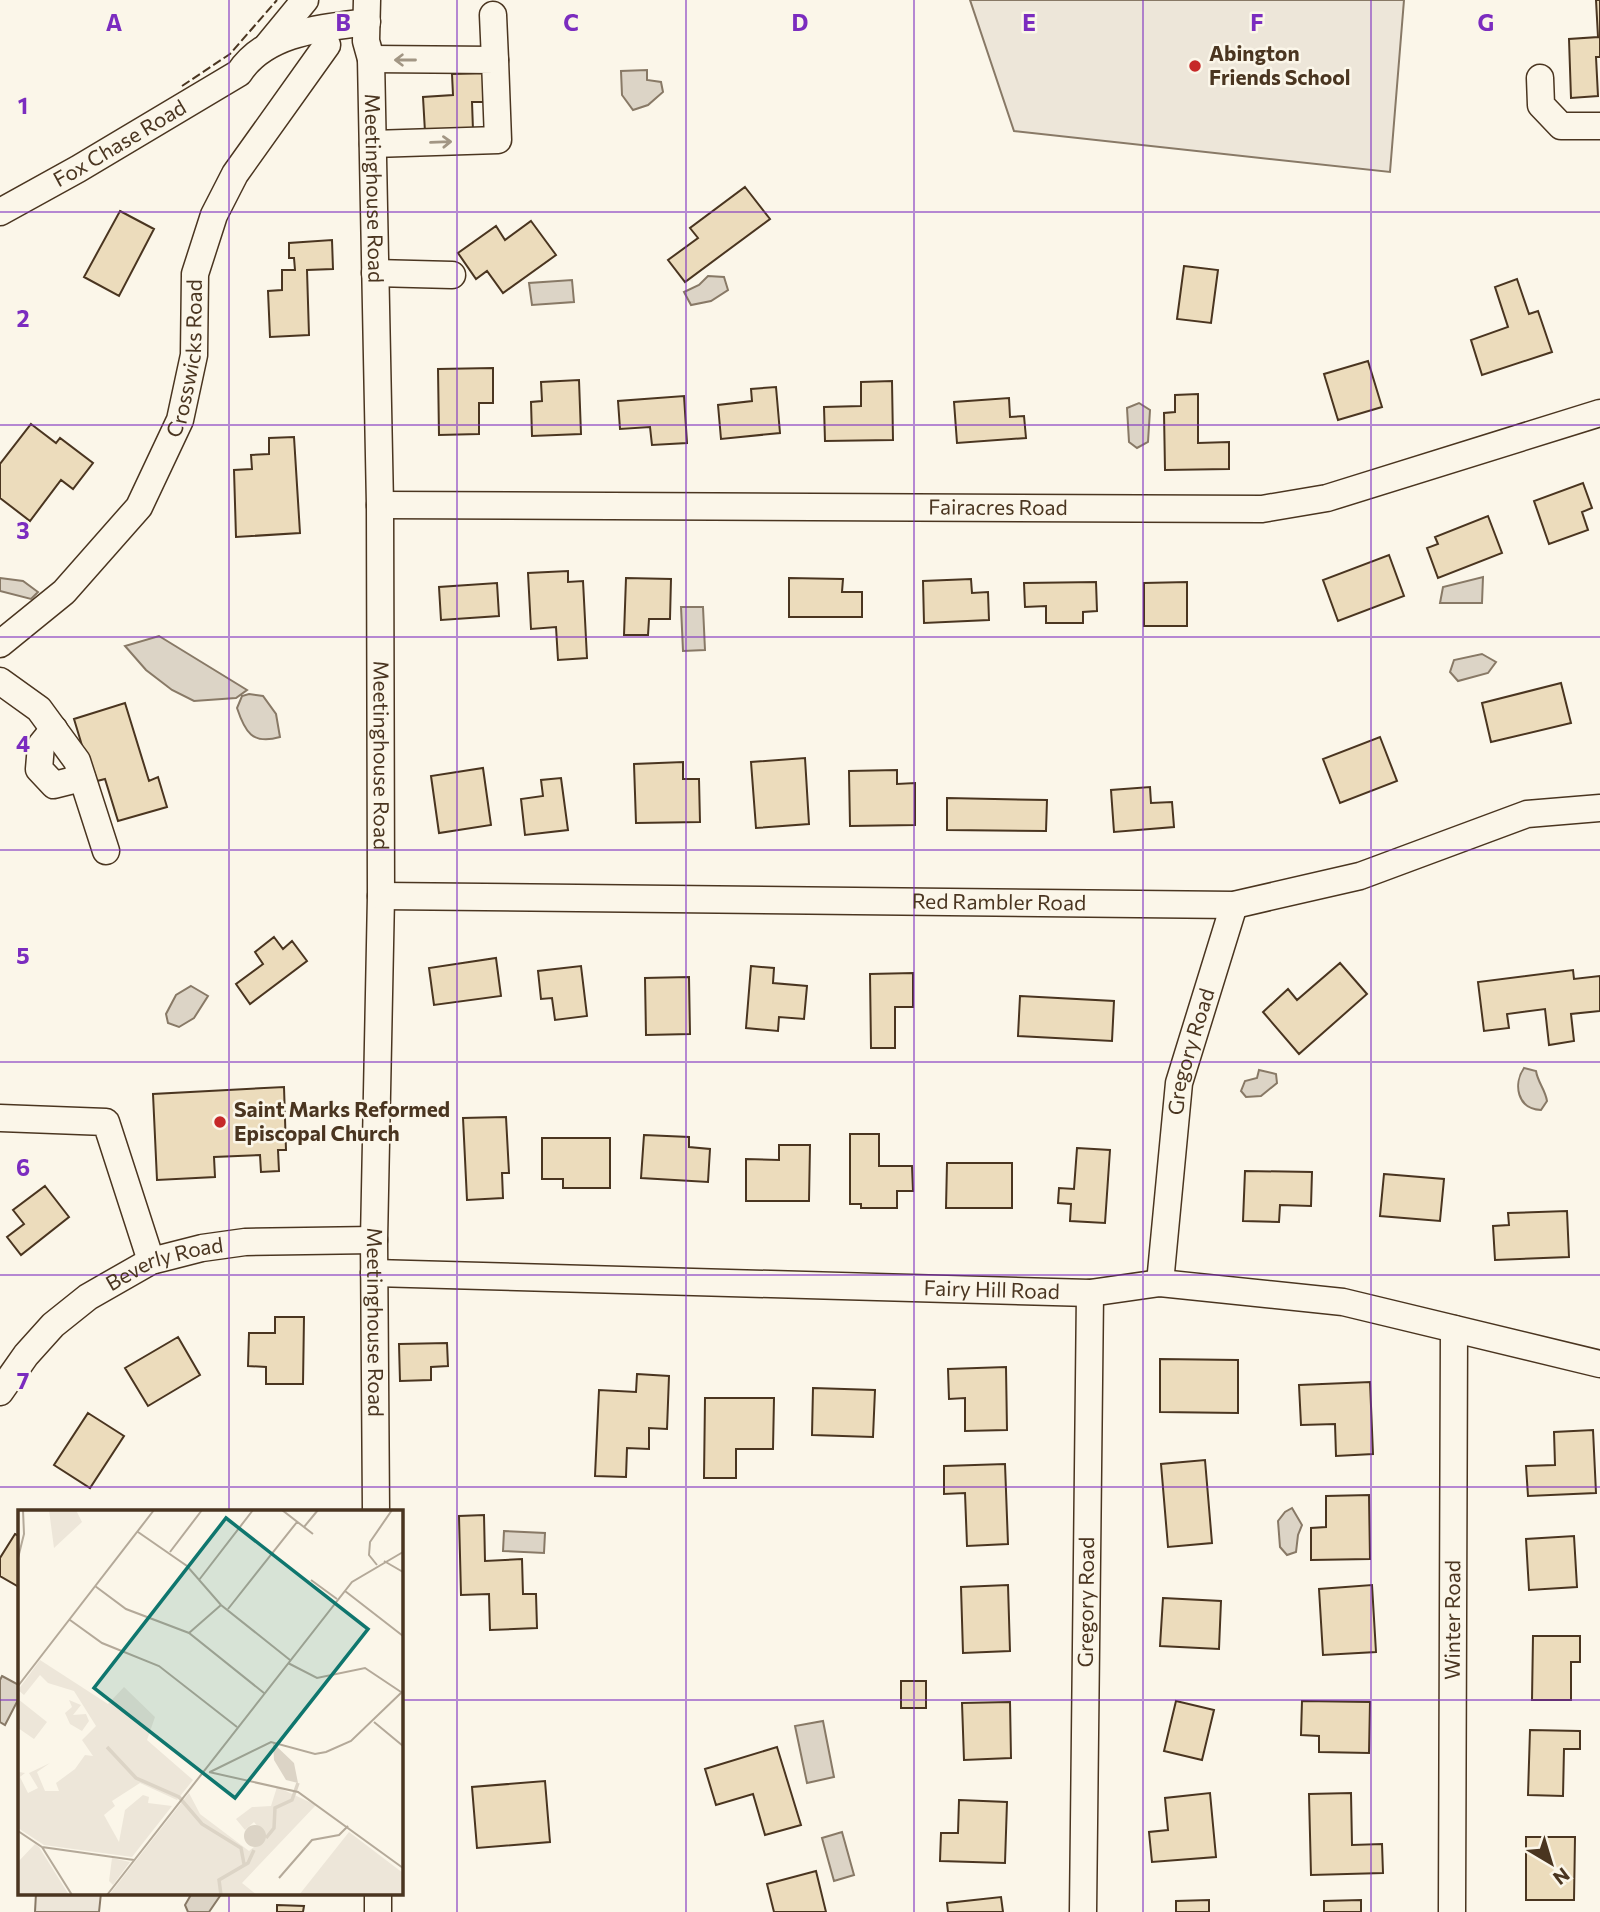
<svg xmlns="http://www.w3.org/2000/svg" width="1600" height="1912" font-family="Commissioner,sans-serif">
  <style>
    .green { fill: #ede6d9; stroke: #887966; stroke-width: 2 }
    .water { fill: #dcd4c6; stroke: #887966; stroke-width: 2 }
    .building { fill: #ecdcbc; stroke: #4a3520; stroke-width: 2 }
    .lines { fill: none; stroke-linecap: round; stroke-linejoin: round }
    .minor-casing { stroke: #4a3520; stroke-width: 29 }
    .minor { stroke: #fbf6e9; stroke-width: 26 }
    .fence { stroke: #4a3520; stroke-width: 2; stroke-dasharray: 9 3.5; stroke-linecap: butt }
    .oneway { stroke: #a29684 }
    .grid { fill: none; stroke: #7b2cbf; stroke-width: 2; stroke-opacity: 0.55 }
    .poi-dot { fill: #c62828; stroke: #fbf6e9; stroke-width: 2.5 }
    .labels { text-anchor: middle; stroke-width: 5; stroke-linejoin: round; paint-order: stroke }
    .poi-label { font-size: 21px; font-weight: bold; fill: #4a3520; stroke: #fbf6e9; text-anchor: start }
    .street-label { font-size: 21px; fill: #4a3520; stroke: #fbf6e9 }
    .inset-river { fill: none; stroke: #dcd4c6; stroke-width: 3.5 }
    .inset-road { fill: none; stroke: #b4a999; stroke-width: 2 }
    .view { fill: #0f766e; fill-opacity: 0.15; stroke: #0f766e; stroke-width: 3.5 }
    .inset-edge { fill: none; stroke: #4a3520; stroke-width: 3.5 }
    .grid-label { font-size: 23px; text-anchor: middle; font-weight: bold; fill: #7b2cbf; stroke: #fbf6e9; stroke-width: 5; stroke-linejoin: round; paint-order: stroke }
  </style>
  <rect width="100%" height="100%" fill="#fbf6e9"/>
  <path class="green" d="M 970,0 L 1404,0 L 1390,172 L 1014,131 Z
    M 36,1893 L 101,1893 L 99,1912 L 35,1912 Z"/>
  <path class="water" d="M 647,70 L 647,80 L 661,82 L 663,92 L 648,105 L 633,110 L 622,95 L 621,71 Z
    M 708,276 L 724,277 L 728,290 L 711,301 L 691,305 L 684,292 L 699,285 Z
    M 572,280 L 574,302 L 532,305 L 529,283 Z
    M 1139,403 L 1150,410 L 1148,442 L 1137,448 L 1129,442 L 1127,408 Z
    M 1483,577 L 1482,603 L 1440,603 L 1443,587 Z
    M 0,578 L 23,581 L 38,592 L 31,599 L 0,591 Z
    M 681,607 L 703,607 L 705,650 L 683,651 Z
    M 159,636 L 247,690 L 236,698 L 194,701 L 172,690 L 146,670 L 125,646 Z
    M 1482,654 L 1496,662 L 1488,673 L 1458,681 L 1450,672 L 1454,660 Z
    M 249,694 L 263,696 L 276,714 L 280,737 C 252,745 245,732 237,708 L 242,696 Z
    M 191,986 L 208,996 L 194,1018 L 179,1027 L 168,1023 L 166,1014 L 176,995 Z
    M 1524,1068 L 1536,1071 C 1538,1083 1545,1089 1547,1101 L 1541,1110 C 1517,1109 1513,1084 1524,1068 Z
    M 1259,1070 L 1276,1074 L 1277,1083 L 1261,1096 L 1246,1097 L 1241,1091 L 1245,1081 L 1257,1078 Z
    M 1292,1508 L 1302,1525 L 1298,1535 L 1296,1552 L 1287,1555 L 1280,1547 L 1278,1521 L 1285,1512 Z
    M 504,1531 L 545,1533 L 544,1553 L 503,1551 Z
    M 2,1676 L 19,1685 L 19,1698 L 5,1725 L 0,1722 L 0,1680 Z
    M 823,1721 L 834,1777 L 807,1783 L 795,1726 Z
    M 842,1832 L 854,1875 L 834,1881 L 822,1838 Z
    M 192,1893 L 222,1893 L 209,1912 L 188,1912 L 185,1905 Z"/>
  <path class="building" d="M 1596,0 L 1600,0 L 1600,57 L 1596,57 L 1598,96 L 1571,98 L 1569,39 L 1598,37 Z
    M 484,73 L 485,102 L 472,102 L 473,130 L 425,132 L 423,97 L 453,95 L 452,74 Z
    M 745,187 L 770,219 L 685,282 L 668,260 L 698,238 L 690,228 Z
    M 120,211 L 154,229 L 119,296 L 84,277 Z
    M 531,221 L 556,255 L 503,293 L 487,271 L 476,279 L 458,253 L 496,226 L 505,240 Z
    M 332,240 L 333,269 L 307,270 L 309,335 L 270,337 L 268,291 L 282,290 L 282,270 L 295,270 L 294,258 L 289,258 L 289,243 Z
    M 1184,266 L 1218,270 L 1211,323 L 1177,319 Z
    M 1517,279 L 1529,314 L 1538,311 L 1552,352 L 1482,375 L 1471,340 L 1508,327 L 1495,287 Z
    M 1368,361 L 1382,407 L 1338,420 L 1324,374 Z
    M 493,368 L 493,403 L 479,403 L 479,434 L 439,435 L 438,369 Z
    M 579,380 L 581,434 L 532,436 L 531,402 L 542,401 L 541,382 Z
    M 892,381 L 893,440 L 825,441 L 824,407 L 861,406 L 861,382 Z
    M 776,387 L 780,433 L 721,439 L 718,405 L 752,401 L 751,389 Z
    M 1198,394 L 1198,443 L 1229,442 L 1229,469 L 1165,470 L 1164,413 L 1175,412 L 1175,395 Z
    M 684,396 L 687,443 L 652,445 L 650,427 L 620,429 L 618,401 Z
    M 1009,398 L 1010,417 L 1024,416 L 1026,438 L 957,443 L 954,402 Z
    M 31,424 L 56,443 L 60,438 L 93,463 L 73,489 L 61,480 L 30,521 L 0,498 L 0,464 Z
    M 294,437 L 300,533 L 236,537 L 234,470 L 252,469 L 251,455 L 269,454 L 269,438 Z
    M 1583,483 L 1592,508 L 1582,512 L 1588,530 L 1549,544 L 1534,501 Z
    M 1488,516 L 1502,553 L 1438,578 L 1427,548 L 1438,544 L 1435,537 Z
    M 1389,555 L 1404,596 L 1338,621 L 1323,580 Z
    M 568,571 L 568,582 L 583,581 L 587,658 L 558,660 L 556,627 L 531,629 L 528,573 Z
    M 626,578 L 671,579 L 670,619 L 649,619 L 648,635 L 624,635 Z
    M 789,578 L 843,579 L 842,592 L 862,592 L 862,617 L 789,617 Z
    M 971,579 L 972,593 L 988,592 L 989,620 L 924,623 L 923,581 Z
    M 1096,582 L 1097,611 L 1083,612 L 1083,623 L 1046,623 L 1046,606 L 1025,607 L 1024,583 Z
    M 1187,582 L 1187,626 L 1144,626 L 1144,583 Z
    M 497,583 L 499,616 L 441,620 L 439,587 Z
    M 1561,683 L 1571,723 L 1491,742 L 1482,703 Z
    M 125,703 L 149,781 L 158,777 L 167,807 L 118,821 L 105,779 L 93,782 L 74,719 Z
    M 1380,737 L 1397,781 L 1340,803 L 1323,759 Z
    M 805,758 L 809,824 L 756,828 L 751,762 Z
    M 683,762 L 683,779 L 699,779 L 700,822 L 636,823 L 634,764 Z
    M 483,768 L 491,825 L 439,833 L 431,776 Z
    M 897,770 L 897,784 L 915,783 L 915,825 L 850,826 L 849,771 Z
    M 561,778 L 568,830 L 525,835 L 521,799 L 543,796 L 541,780 Z
    M 1150,787 L 1151,803 L 1172,802 L 1174,827 L 1114,832 L 1111,790 Z
    M 947,798 L 1047,800 L 1046,831 L 947,830 Z
    M 274,937 L 283,949 L 292,941 L 307,961 L 250,1004 L 236,984 L 263,964 L 255,952 Z
    M 496,958 L 501,996 L 434,1005 L 429,968 Z
    M 1340,963 L 1367,994 L 1299,1054 L 1263,1012 L 1288,989 L 1297,1000 Z
    M 581,966 L 587,1016 L 555,1020 L 552,998 L 541,999 L 538,971 Z
    M 751,966 L 774,968 L 773,983 L 807,986 L 804,1019 L 779,1017 L 778,1031 L 746,1028 Z
    M 1573,970 L 1574,979 L 1600,976 L 1600,1011 L 1571,1014 L 1574,1041 L 1549,1045 L 1545,1009 L 1507,1014 L 1509,1028 L 1484,1031 L 1478,982 Z
    M 913,973 L 913,1007 L 895,1007 L 895,1048 L 871,1048 L 870,974 Z
    M 689,977 L 690,1034 L 646,1035 L 645,978 Z
    M 1020,996 L 1114,1001 L 1112,1041 L 1018,1036 Z
    M 284,1087 L 286,1150 L 278,1150 L 279,1171 L 261,1172 L 260,1155 L 214,1157 L 215,1177 L 157,1180 L 153,1094 Z
    M 506,1117 L 509,1173 L 502,1173 L 503,1198 L 467,1200 L 463,1118 Z
    M 850,1134 L 879,1134 L 879,1166 L 912,1166 L 913,1191 L 897,1191 L 897,1208 L 861,1208 L 861,1204 L 850,1204 Z
    M 644,1135 L 689,1137 L 689,1147 L 710,1149 L 708,1182 L 641,1178 Z
    M 542,1138 L 610,1138 L 610,1188 L 563,1188 L 563,1179 L 542,1179 Z
    M 779,1145 L 810,1145 L 809,1201 L 746,1201 L 746,1159 L 779,1160 Z
    M 1077,1148 L 1110,1150 L 1105,1223 L 1070,1221 L 1071,1204 L 1058,1203 L 1059,1188 L 1074,1189 Z
    M 947,1163 L 1012,1163 L 1012,1208 L 946,1208 Z
    M 1245,1171 L 1312,1172 L 1311,1206 L 1280,1205 L 1279,1222 L 1243,1221 Z
    M 1384,1174 L 1444,1179 L 1440,1221 L 1380,1216 Z
    M 45,1186 L 69,1217 L 21,1255 L 7,1237 L 24,1224 L 13,1210 Z
    M 1567,1211 L 1569,1257 L 1495,1260 L 1493,1226 L 1509,1225 L 1508,1213 Z
    M 275,1317 L 304,1317 L 303,1384 L 266,1384 L 266,1367 L 248,1366 L 249,1333 L 275,1333 Z
    M 178,1337 L 200,1375 L 148,1406 L 125,1368 Z
    M 447,1343 L 448,1366 L 431,1367 L 431,1380 L 400,1381 L 399,1344 Z
    M 1160,1359 L 1238,1360 L 1238,1413 L 1160,1412 Z
    M 1006,1367 L 1007,1430 L 965,1431 L 965,1398 L 949,1399 L 948,1369 Z
    M 637,1374 L 669,1376 L 667,1429 L 649,1428 L 649,1449 L 627,1448 L 626,1477 L 595,1476 L 599,1390 L 636,1392 Z
    M 1370,1382 L 1373,1454 L 1336,1456 L 1335,1424 L 1301,1425 L 1299,1385 Z
    M 813,1388 L 875,1390 L 873,1437 L 812,1435 Z
    M 705,1398 L 774,1398 L 773,1449 L 736,1449 L 736,1478 L 704,1478 Z
    M 88,1413 L 124,1436 L 90,1488 L 54,1465 Z
    M 1593,1430 L 1596,1493 L 1528,1496 L 1526,1466 L 1555,1465 L 1554,1432 Z
    M 1205,1460 L 1212,1543 L 1168,1547 L 1161,1464 Z
    M 1005,1464 L 1008,1544 L 967,1546 L 965,1493 L 944,1494 L 944,1466 Z
    M 1369,1495 L 1370,1559 L 1311,1560 L 1311,1528 L 1326,1527 L 1326,1496 Z
    M 484,1515 L 485,1561 L 522,1559 L 523,1594 L 536,1594 L 537,1628 L 490,1630 L 489,1594 L 461,1595 L 459,1516 Z
    M 15,1534 L 19,1536 L 19,1587 L 0,1576 L 0,1558 Z
    M 1574,1536 L 1577,1587 L 1529,1590 L 1526,1539 Z
    M 1008,1585 L 1010,1651 L 963,1653 L 961,1587 Z
    M 1372,1585 L 1376,1652 L 1323,1655 L 1319,1589 Z
    M 1163,1598 L 1221,1601 L 1219,1649 L 1160,1646 Z
    M 1533,1636 L 1580,1636 L 1580,1662 L 1571,1662 L 1571,1700 L 1532,1700 Z
    M 901,1681 L 926,1681 L 926,1708 L 901,1708 Z
    M 1176,1701 L 1214,1710 L 1202,1760 L 1164,1751 Z
    M 1302,1701 L 1370,1702 L 1369,1753 L 1319,1752 L 1319,1736 L 1301,1735 Z
    M 1010,1702 L 1011,1758 L 964,1760 L 962,1703 Z
    M 1530,1730 L 1580,1731 L 1580,1749 L 1564,1749 L 1563,1796 L 1528,1795 Z
    M 777,1747 L 801,1825 L 765,1835 L 753,1794 L 716,1805 L 705,1769 Z
    M 545,1781 L 550,1842 L 477,1848 L 472,1787 Z
    M 1210,1793 L 1216,1857 L 1152,1862 L 1149,1832 L 1168,1830 L 1165,1798 Z
    M 1351,1793 L 1352,1845 L 1382,1844 L 1383,1873 L 1311,1875 L 1309,1794 Z
    M 959,1800 L 1007,1802 L 1005,1863 L 940,1861 L 941,1833 L 958,1833 Z
    M 1526,1837 L 1575,1837 L 1574,1900 L 1526,1900 Z
    M 816,1871 L 826,1912 L 774,1912 L 767,1884 Z
    M 1001,1897 L 1003,1912 L 948,1912 L 947,1903 Z
    M 1209,1900 L 1209,1912 L 1176,1912 L 1176,1901 Z
    M 1361,1900 L 1361,1912 L 1324,1912 L 1324,1901 Z
    M 277,1905 L 304,1906 L 303,1912 L 277,1912 Z"/>
  <g class="lines">
    <defs>
      <g id="minor">
        <path id="s1" d="M 367,0 L 366,41 L 371,59 L 380,505 L 381,896 L 374,1240 L 376,1511"/>
        <path d="M 493,15 L 495,60"/>
        <path d="M 268,45 L 305,0"/>
        <path d="M 371,59 L 495,60 L 498,140 L 373,144"/>
        <path d="M 1540,78 L 1541,105 L 1561,126 L 1600,126"/>
        <path id="s2" d="M 0,212 L 78,169 L 239,73 C 266,32 322,28 367,22"/>
        <path d="M 375,273 L 452,275"/>
        <path id="s3" d="M 380,505 L 1262,509 L 1327,498 L 1600,413"/>
        <path id="s4" d="M 0,644 L 64,592 L 139,507 L 180,420 L 194,355 L 195,274 L 214,215 L 235,174 L 327,45"/>
        <path d="M 0,681 L 39,709 L 77,761 L 106,851"/>
        <path d="M 54,729 L 41,745 L 39,769 L 54,785 L 82,778"/>
        <path id="s5" d="M 381,896 L 1234,905 L 1360,876 L 1527,814 L 1600,808"/>
        <path d="M 0,1118 L 106,1122 L 151,1261"/>
        <path id="s6" d="M 374,1273 L 1090,1293 L 1160,1283 L 1343,1302 L 1600,1364"/>
        <path id="s7" d="M 1160,1283 L 1179,1083 L 1234,905"/>
        <path id="s8" d="M 0,1392 L 26,1355 L 53,1325 L 88,1297 L 151,1261 L 202,1248 L 245,1242 L 374,1240"/>
        <path d="M 378,1893 L 378,1912"/>
        <path id="s9" d="M 1083,1912 L 1090,1293"/>
        <path id="s10" d="M 1452,1912 L 1454,1329"/>
      </g>
    </defs>
    <use href="#minor" class="minor-casing"/>
    <use href="#minor" class="minor"/>
    <path class="fence" d="M 182,86 L 230,54 L 277,0"/>
  </g>
  <defs><path id="oneway-shaft" d="M-6 0H5M1.5-3L5.5 0L1.5 3" fill="none" stroke-width="1.6" stroke-linecap="round" stroke-linejoin="round" transform="scale(1.75)"/></defs>
  <g class="oneway">
    <use href="#oneway-shaft" transform="translate(405 60) rotate(-180)"/>
    <use href="#oneway-shaft" transform="translate(441 142) rotate(-2)"/>
  </g>
  <path class="grid" d="M 229,0 L 229,1511M 457,0 L 457,1912M 686,0 L 686,1912M 914,0 L 914,1912M 1143,0 L 1143,1912M 1371,0 L 1371,1912M 0,212 L 1600,212M 0,425 L 1600,425M 0,637 L 1600,637M 0,850 L 1600,850M 0,1062 L 1600,1062M 0,1275 L 1600,1275M 0,1487 L 1600,1487M 0,1700 L 19,1700M 401,1700 L 1600,1700M 229,1893 L 229,1912"/>
  <g class="poi-dot">
    <circle cx="1195" cy="66" r="7"/>
    <circle cx="220" cy="1122" r="7"/>
  </g>
  <g class="labels">
    <g class="poi-label">
      <text x="1209" y="61">Abington<tspan x="1209" dy="24">Friends School</tspan></text>
      <text x="234" y="1117">Saint Marks Reformed<tspan x="234" dy="24">Episcopal Church</tspan></text>
    </g>
    <g class="street-label">
      <text dy="7" stroke="none"><textPath href="#s2" startOffset="138">Fox Chase Road</textPath></text>
      <text dy="7" stroke="none"><textPath href="#s1" startOffset="189">Meetinghouse Road</textPath></text>
      <text dy="7" stroke="none"><textPath href="#s4" startOffset="354">Crosswicks Road</textPath></text>
      <text dy="7" stroke="none"><textPath href="#s3" startOffset="618">Fairacres Road</textPath></text>
      <text dy="7" stroke="none"><textPath href="#s1" startOffset="756">Meetinghouse Road</textPath></text>
      <text dy="7" stroke="none"><textPath href="#s5" startOffset="618">Red Rambler Road</textPath></text>
      <text dy="7" stroke="none"><textPath href="#s7" startOffset="234">Gregory Road</textPath></text>
      <text dy="7" stroke="none"><textPath href="#s8" startOffset="215">Beverly Road</textPath></text>
      <text dy="7" stroke="none"><textPath href="#s6" startOffset="618">Fairy Hill Road</textPath></text>
      <text dy="7" stroke="none"><textPath href="#s1" startOffset="1323">Meetinghouse Road</textPath></text>
      <text dy="7" stroke="none"><textPath href="#s9" startOffset="310">Gregory Road</textPath></text>
      <text dy="7" stroke="none"><textPath href="#s10" startOffset="292">Winter Road</textPath></text>
    </g>
  </g>
  <g transform="translate(18 1510)">
    <rect width="385" height="385" fill="#fbf6e9"/>
    <path d="M 58,0 L 64,12 L 36,38 L 31,0 ZM 22,150 L 90,194 L 106,177 L 137,207 L 129,230 L 175,270 L 159,290 L 122,273 L 94,291 L 97,296 L 86,305 L 101,332 L 107,300 L 125,285 L 131,287 L 130,293 L 154,296 L 114,347 L 26,335 L 0,318 L 1,262 L 7,263 L 2,267 L 10,283 L 20,278 L 11,263 L 32,253 L 19,262 L 27,281 L 41,281 L 38,273 L 57,259 L 67,245 L 75,246 L 64,230 L 78,216 L 56,181 L 30,173 L 22,165 L 6,185 L 0,180 ZM 0,189 L 29,212 L 16,229 L 0,218 ZM 51,190 L 63,195 L 55,205 L 68,204 L 71,211 L 64,221 L 52,214 L 47,203 L 54,197 ZM 259,277 L 298,295 L 224,373 L 239,385 L 91,385 L 171,283 L 182,304 L 231,341 L 248,327 L 236,312 L 227,320 L 218,309 L 234,297 L 253,296 ZM 331,322 L 385,363 L 385,385 L 281,385 ZM 17,334 L 21,337 L 51,385 L 0,385 L 0,352 ZM 94,348 L 112,352 L 95,375 L 91,371 Z" fill="#ede6d9"/>
    <path d="M 255,233 L 276,253 L 280,273 L 268,270 L 256,250 ZM226 326a11 11 0 1 1 22 0a11 11 0 1 1-22 0Z" fill="#dcd4c6"/>
    <path class="inset-river" d="M 89,237 L 118,268 L 161,287 L 184,314 L 223,338 L 226,354M 248,328 L 256,318 L 257,298 L 274,290 L 280,273M 203,385 L 201,370 L 230,353 L 236,340"/>
    <path class="inset-road" d="M 264,0 L 295,24M 286,17 L 300,0M 120,22 L 169,56 L 203,95 L 272,150M 152,42 L 184,0M 0,48 L 6,24 L 5,0M 366,51 L 385,62M 359,55 L 351,45 L 352,32 L 374,0M 181,70 L 235,0M 293,70 L 319,89M 77,76 L 108,99 L 171,123 L 246,183M 327,81 L 385,126M 210,99 L 279,12M 52,110 L 84,133 L 141,156 L 219,217M 171,123 L 203,95M 270,153 L 299,168 L 347,158 L 383,182M 0,176 L 136,0M 356,212 L 385,236M 191,262 L 280,282 L 385,358M 192,262 L 253,232 L 297,244 L 308,242 L 333,231 L 385,181M 0,321 L 24,337 L 116,350M 24,337 L 54,385M 261,368 L 294,330 L 321,325 L 330,316M 89,385 L 334,72 L 385,42"/>
    <path class="view" d="M 208,8 L 350,119 L 217,288 L 76,178 Z"/>
    <rect width="385" height="385" class="inset-edge"/>
  </g>
  <g class="grid-label">
    <text x="114" y="31">A</text>
    <text x="343" y="31">B</text>
    <text x="571" y="31">C</text>
    <text x="800" y="31">D</text>
    <text x="1029" y="31">E</text>
    <text x="1257" y="31">F</text>
    <text x="1486" y="31">G</text>
    <text x="23" y="114">1</text>
    <text x="23" y="327">2</text>
    <text x="23" y="539">3</text>
    <text x="23" y="752">4</text>
    <text x="23" y="964">5</text>
    <text x="23" y="1176">6</text>
    <text x="23" y="1389">7</text>
  </g>
  <g transform="translate(1551 1863) rotate(142)" stroke="#fbf6e9" stroke-width="5" paint-order="stroke">
  <path d="M0-5L12 26L0 18L-12 26Z" fill="#4a3520"/>
  <text y="-10" font-size="19" font-weight="bold" text-anchor="middle" fill="#4a3520">N</text>
  </g>
</svg>
